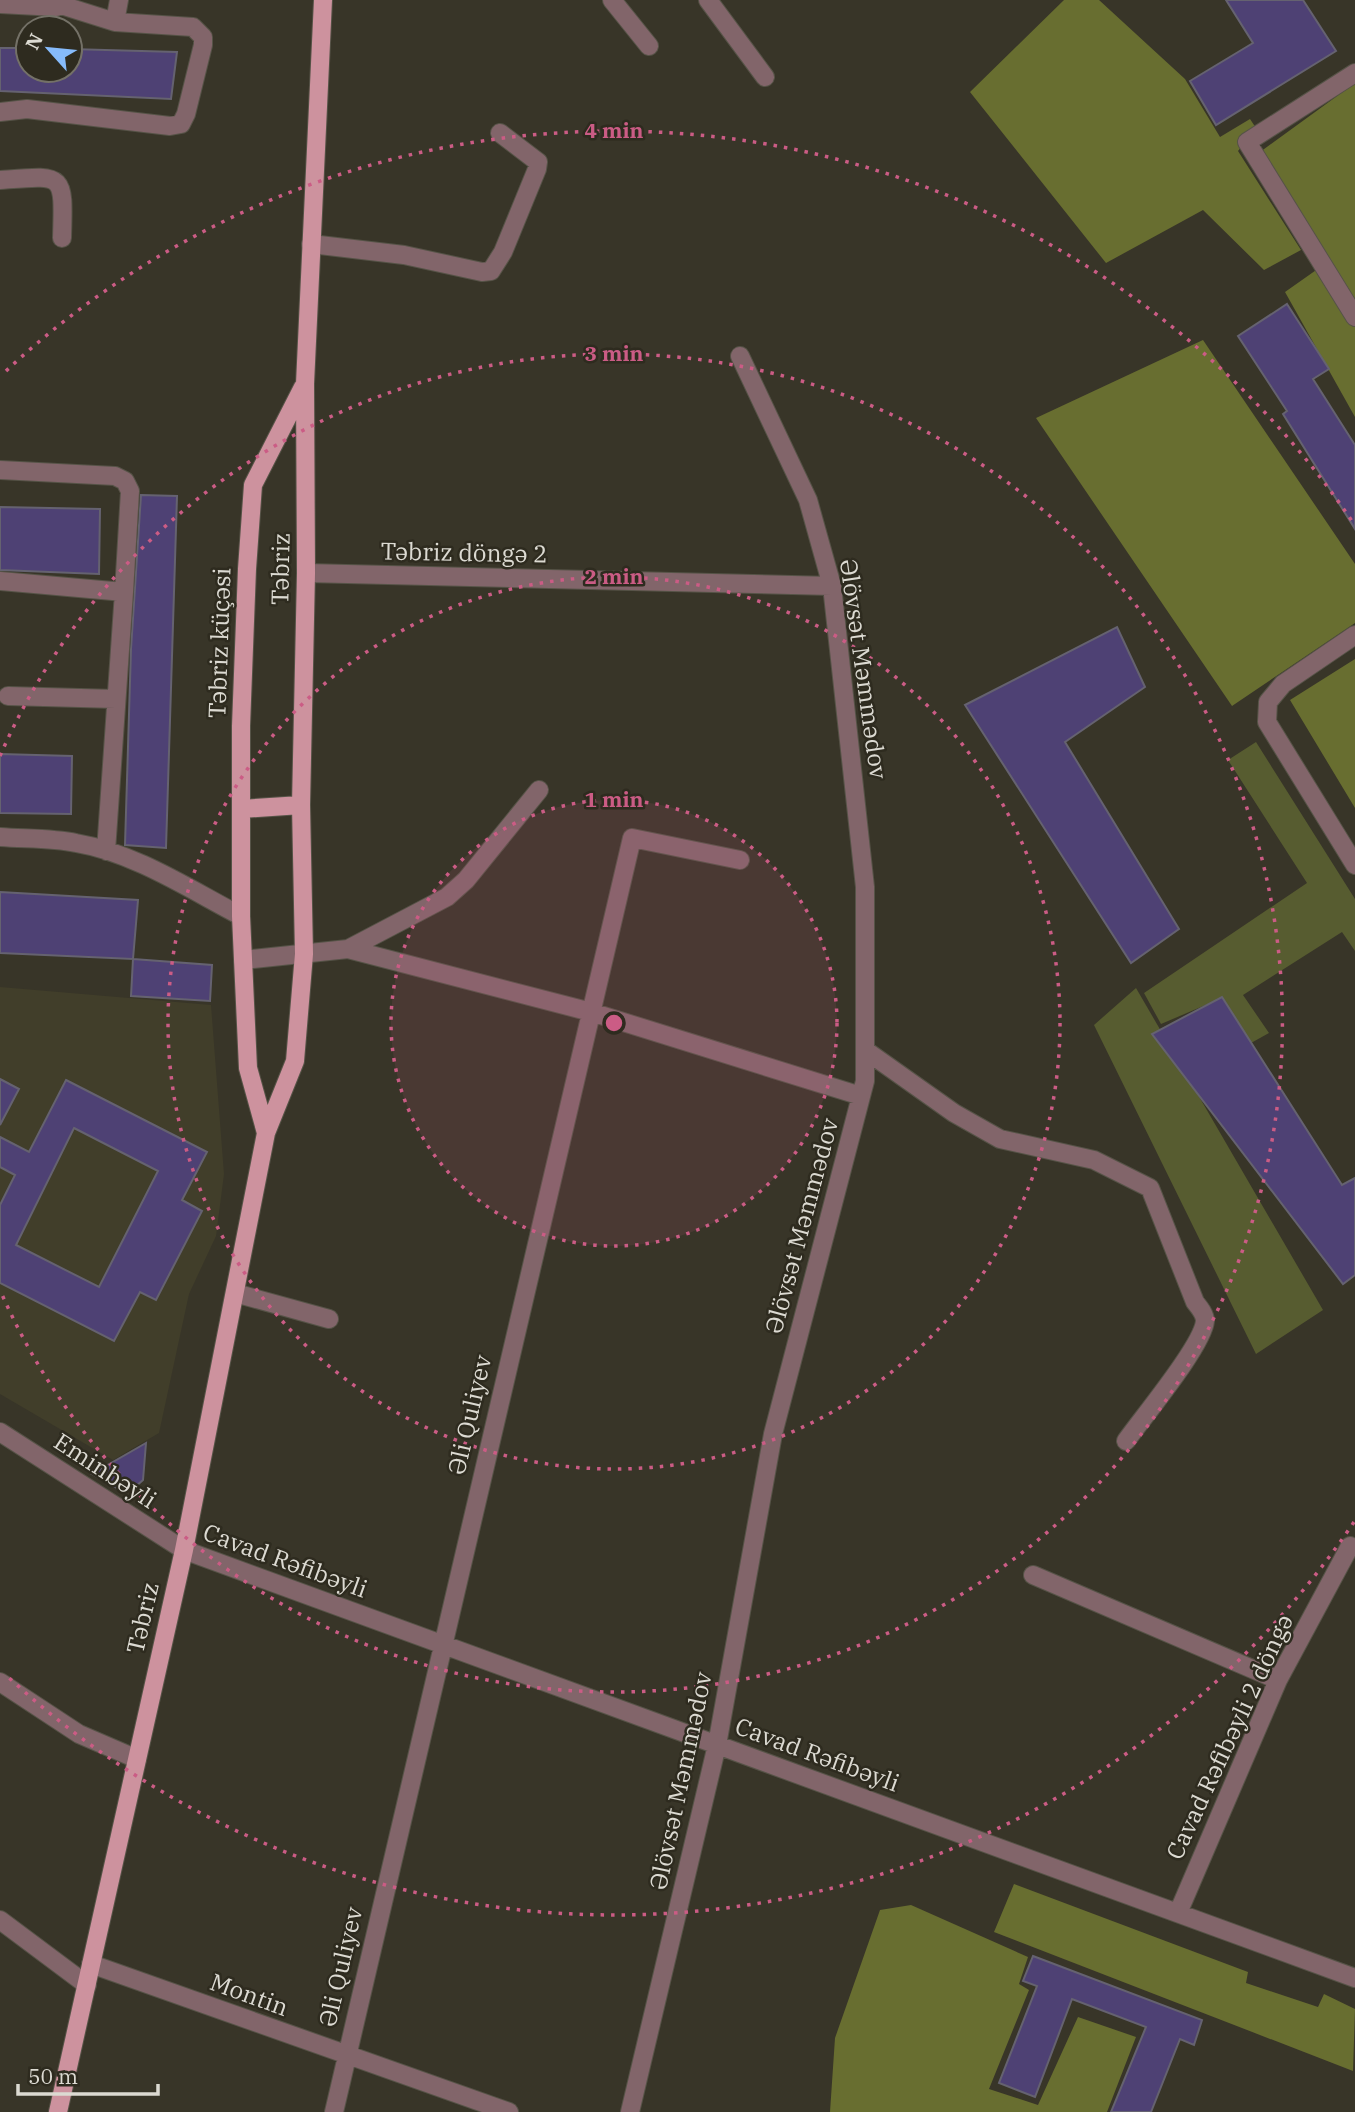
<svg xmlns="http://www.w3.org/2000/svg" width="1355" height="2112" font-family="'IBM Plex Serif',serif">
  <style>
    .built { fill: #413e2a }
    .green { fill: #575c30 }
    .forest { fill: #686e30 }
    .building { fill: #4e4174; stroke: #656270; stroke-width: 2; fill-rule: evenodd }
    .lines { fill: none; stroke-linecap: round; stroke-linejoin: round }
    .minor-casing { stroke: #565347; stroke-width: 20 }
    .major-casing { stroke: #565347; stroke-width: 20 }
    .minor { stroke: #82656a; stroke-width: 18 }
    .major { stroke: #cd929e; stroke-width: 18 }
    .ring { fill: none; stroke: #cb5c85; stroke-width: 3.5; stroke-dasharray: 3.5 7 }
    .labels { text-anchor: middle; stroke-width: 5; stroke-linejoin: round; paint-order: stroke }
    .street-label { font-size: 24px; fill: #dcdad2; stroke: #2e2b1f }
    .centre { fill: #cb5c85; stroke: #2e2b1f; stroke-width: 3.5 }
    .ring-label { font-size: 21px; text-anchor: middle; font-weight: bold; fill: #cb5c85; stroke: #2e2b1f; stroke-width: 5; stroke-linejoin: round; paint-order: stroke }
  </style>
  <rect width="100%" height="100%" fill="#383528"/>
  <path class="built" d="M 0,987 L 211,1005 L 224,1174 L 216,1236 L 189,1294 L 159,1433 L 113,1460 L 0,1394 Z"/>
  <path class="green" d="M 1256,742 L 1355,899 L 1355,951 L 1342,932 L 1243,995 L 1269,1033 L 1251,1043 L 1222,998 L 1161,1024 L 1144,993 L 1307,883 L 1228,760 Z
    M 1136,988 L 1323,1310 L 1256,1354 L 1094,1025 Z"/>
  <path class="forest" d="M 1064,0 L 1099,0 L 1185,79 L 1220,137 L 1250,119 L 1256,128 L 1238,151 L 1301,250 L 1264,270 L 1203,210 L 1106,263 L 970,92 Z
    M 1355,83 L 1355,417 L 1285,292 L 1329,261 L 1260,152 Z
    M 1203,340 L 1355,564 L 1355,623 L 1232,706 L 1036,418 Z
    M 1355,659 L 1355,808 L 1290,700 Z
    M 1014,1884 L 1248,1972 L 1246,1983 L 1318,2007 L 1324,1994 L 1355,2009 L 1353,2071 L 994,1932 Z
    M 911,1905 L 1028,1957 L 1019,1984 L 1029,1990 L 989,2089 L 1038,2105 L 1078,2017 L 1136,2037 L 1107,2112 L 830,2112 L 835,2038 L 880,1910 Z"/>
  <path class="building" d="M 1226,0 L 1303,0 L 1336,51 L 1216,125 L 1190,81 L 1253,43 Z
    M 0,48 L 28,48 L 28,70 L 70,70 L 70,49 L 177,52 L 171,99 L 0,91 Z
    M 1287,304 L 1329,369 L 1313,379 L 1355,445 L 1355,529 L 1283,414 L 1287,411 L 1238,336 Z
    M 141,495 L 177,496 L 166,848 L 125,845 L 131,649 Z
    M 0,507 L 100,509 L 99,574 L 0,570 Z
    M 1117,627 L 1145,687 L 1065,742 L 1179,929 L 1131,963 L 965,705 Z
    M 0,754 L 72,756 L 71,814 L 0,813 Z
    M 0,892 L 138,900 L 133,959 L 0,953 Z
    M 133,959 L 212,965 L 210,1001 L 131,996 Z
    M 1222,997 L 1342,1185 L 1355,1178 L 1355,1275 L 1343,1284 L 1152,1034 Z
    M 0,1079 L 19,1089 L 0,1125 Z
    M 66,1080 L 207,1152 L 182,1200 L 202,1211 L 156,1300 L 140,1292 L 114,1341 L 0,1283 L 0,1205 L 15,1175 L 0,1167 L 0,1137 L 29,1152 ZM 74,1128 L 158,1171 L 99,1287 L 16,1245 Z
    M 146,1443 L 143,1480 L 135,1487 L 122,1491 L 92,1474 Z
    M 1033,1956 L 1202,2020 L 1194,2045 L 1180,2039 L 1151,2112 L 1111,2112 L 1146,2027 L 1072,1999 L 1035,2097 L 999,2083 L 1037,1986 L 1023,1981 Z"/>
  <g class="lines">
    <defs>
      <path id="minor" d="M 612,0 L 649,46
        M 708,0 L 765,77
        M 0,4 L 56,7
        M 115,22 L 119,0
        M 1355,73 L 1247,142 L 1355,317
        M 0,112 L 27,109 L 170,126 L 181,124 L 186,114 L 203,45 L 203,37 L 193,27 L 115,22 L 45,0
        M 0,180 C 65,175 64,172 62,238
        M 311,244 L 404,255 L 482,272 L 491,271 L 503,252 L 537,169 L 538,162 L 500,133
        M 0,470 L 115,476 L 125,481 L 130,491 L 124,592
        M 306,573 L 832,586
        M 0,581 L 124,592 L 106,851
        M 1355,635 L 1283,684 L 1268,702 L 1267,722 L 1355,865
        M 8,696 L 116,699
        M 0,837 C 25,839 52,838 76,843 C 135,853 189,889 241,916
        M 348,949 L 447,897 L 466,880 L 539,790
        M 243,960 L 348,949 L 591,1012 L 861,1096
        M 865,1050 L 954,1113 L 1000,1139 L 1094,1160 L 1150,1188 L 1195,1302 C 1199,1307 1205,1314 1205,1321 C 1203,1345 1143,1417 1126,1441
        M 235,1293 L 329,1319
        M 0,1432 L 184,1550 L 1355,1978
        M 1033,1575 L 1278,1680
        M 0,1682 L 79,1734 L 137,1759
        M 1178,1913 L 1278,1680 L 1350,1546
        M 0,1920 L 87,1985
        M 91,1964 L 509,2112
        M 334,2112 L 632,838 L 740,860
        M 630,2112 L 717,1745 L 773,1434 L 865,1081 L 865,887 L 832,586 L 808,500 L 740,356"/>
      <path id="major" d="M 241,809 L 301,805
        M 266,1133 L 248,1068 L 241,916 L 241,726 L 247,569 L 253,485 L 303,387
        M 58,2112 L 184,1550 L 266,1133 L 295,1061 L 304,954 L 301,805 L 306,573 L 305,384 L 323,0"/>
    </defs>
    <use href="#minor" class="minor-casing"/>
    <use href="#major" class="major-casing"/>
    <use href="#minor" class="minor"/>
    <use href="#major" class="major"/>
  </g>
  <circle cx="614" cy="1023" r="223" fill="#cb5c85" fill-opacity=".12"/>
  <g class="ring">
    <circle cx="614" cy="1023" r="223"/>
    <circle cx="614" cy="1023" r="446"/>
    <path d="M0 756A669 669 0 1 1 0 1290"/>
    <path d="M1354 1522A892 892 0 0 1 6 1675M6 371A892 892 0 0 1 1354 524"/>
  </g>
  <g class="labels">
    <g class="street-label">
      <text transform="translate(464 553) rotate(1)" y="8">Təbriz döngə 2</text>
      <text transform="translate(281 569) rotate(-89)" y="8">Təbriz</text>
      <text transform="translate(220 643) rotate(-88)" y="8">Təbriz küçəsi</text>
      <text transform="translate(863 669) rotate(82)" y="8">Əlövsət Məmmədov</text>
      <text transform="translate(802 1226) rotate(-75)" y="8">Əlövsət Məmmədov</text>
      <text transform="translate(470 1415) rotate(-77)" y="8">Əli Quliyev</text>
      <text transform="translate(105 1471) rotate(33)" y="8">Eminbəyli</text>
      <text transform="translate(285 1561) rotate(20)" y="8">Cavad Rəfibəyli</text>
      <text transform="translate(143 1618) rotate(-77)" y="8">Təbriz</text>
      <text transform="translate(1230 1737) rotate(-65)" y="8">Cavad Rəfibəyli 2 döngə</text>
      <text transform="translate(817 1755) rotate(20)" y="8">Cavad Rəfibəyli</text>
      <text transform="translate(681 1781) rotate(-78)" y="8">Əlövsət Məmmədov</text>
      <text transform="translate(341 1967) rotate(-77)" y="8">Əli Quliyev</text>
      <text transform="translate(249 1995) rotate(20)" y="8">Montin</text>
    </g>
  </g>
  <circle cx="614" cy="1023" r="10" class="centre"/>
  <g class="ring-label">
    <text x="614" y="138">4 min</text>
    <text x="614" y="361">3 min</text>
    <text x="614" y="584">2 min</text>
    <text x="614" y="807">1 min</text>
  </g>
  <g transform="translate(49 49) rotate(297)"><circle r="33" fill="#2e2b1f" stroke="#747167" stroke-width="2"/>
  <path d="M0-5L12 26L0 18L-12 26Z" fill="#86bbfb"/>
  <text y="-10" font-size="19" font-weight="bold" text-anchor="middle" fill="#dcdad2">N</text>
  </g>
  <path d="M18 2084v10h140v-10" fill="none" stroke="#dcdad2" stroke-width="3.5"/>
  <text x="28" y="2084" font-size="21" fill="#dcdad2" stroke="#2e2b1f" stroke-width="5" paint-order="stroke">50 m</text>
</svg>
